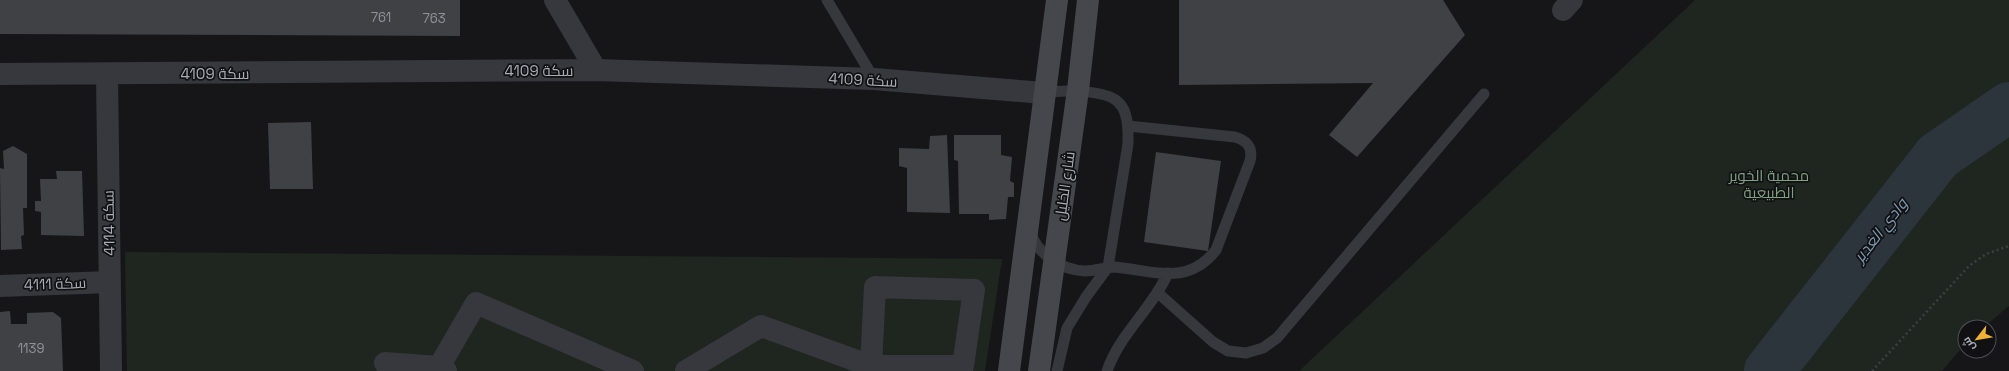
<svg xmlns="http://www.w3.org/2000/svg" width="2009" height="371" font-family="'Space Grotesk',Cairo,sans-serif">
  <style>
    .green { fill: #1e261f }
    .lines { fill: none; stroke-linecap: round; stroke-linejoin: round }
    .river { stroke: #2c353c; stroke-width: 50 }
    .building { fill: #404145 }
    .path { stroke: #3d3f44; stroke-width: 2.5; stroke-dasharray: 2 3; stroke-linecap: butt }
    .lane { stroke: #37383d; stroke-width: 11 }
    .street { stroke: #37383d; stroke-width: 22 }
    .secondary { stroke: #45474d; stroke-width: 22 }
    .labels { text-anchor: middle; stroke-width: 3.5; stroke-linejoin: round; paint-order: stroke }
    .number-label { font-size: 13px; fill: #8e929b }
    .street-label { font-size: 15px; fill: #a8adb8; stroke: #111113 }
    .park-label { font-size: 15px; fill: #7fa381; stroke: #111113 }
    .water-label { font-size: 16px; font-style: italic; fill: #7f9bb3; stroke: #111113 }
  </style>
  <rect width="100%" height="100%" fill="#161618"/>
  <path class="green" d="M 1695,0 L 2009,0 L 2009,306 L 1984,327 L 1965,327 L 1965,344 L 1942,371 L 1299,371 Z
    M 125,252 L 1002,259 L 985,371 L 127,371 Z"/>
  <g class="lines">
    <path class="river" d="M 1769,371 L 1938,156 L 2009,107"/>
  </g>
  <path class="building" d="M 0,0 L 460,0 L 460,36 L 0,34 Z
    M 1179,0 L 1443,0 L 1465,35 L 1357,157 L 1329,135 L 1373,83 L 1179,85 Z
    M 311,122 L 313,189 L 270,189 L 268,123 Z
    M 947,135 L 950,213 L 907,212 L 907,168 L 899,166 L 899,148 L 929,149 L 930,136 Z
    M 954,135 L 1001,135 L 1001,155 L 1012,157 L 1010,181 L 1014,183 L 1014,197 L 1008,197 L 1006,219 L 989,220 L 989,214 L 959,214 L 958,161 L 954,160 Z
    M 13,146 L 27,154 L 27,208 L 23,208 L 24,235 L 21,236 L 22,249 L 1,250 L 0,168 L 4,169 L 3,151 Z
    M 1156,152 L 1221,161 L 1208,251 L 1144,242 Z
    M 56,171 L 82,171 L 84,236 L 41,235 L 41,212 L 35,211 L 35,201 L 41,201 L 40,179 L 57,179 Z
    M 10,311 L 11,324 L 27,324 L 27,313 L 53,312 L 61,318 L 63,371 L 0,371 L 0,312 Z"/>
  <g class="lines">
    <path class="path" d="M 1872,371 L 1969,266 L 1986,254 L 2009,246"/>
    <path class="lane" d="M 827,0 L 874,79
      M 1044,93 C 1061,90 1107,89 1119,103 C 1129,113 1128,131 1128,144 L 1108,267 L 1086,297 L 1067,328 L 1057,371
      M 1030,231 C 1037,254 1061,270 1085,271 C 1096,271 1105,267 1115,267 C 1155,271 1188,286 1216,250 L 1250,161 C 1253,148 1248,141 1235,137 L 1128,126
      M 1158,293 L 1213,342 L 1228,351 L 1246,353 L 1263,348 L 1277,338 L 1484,94
      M 1107,371 C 1120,333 1152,309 1168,273"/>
    <path class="street" d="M 555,0 L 596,70
      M 1563,10 L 1572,0
      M 0,74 L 596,70 L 874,79 L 1044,93
      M 107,75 L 111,371
      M 0,286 L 110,282
      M 385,363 L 439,367 L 446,371
      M 439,367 L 476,303 L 633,371
      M 686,371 L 761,326 L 871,366
      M 862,371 L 871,366 L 963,366 L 974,290 L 875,287 L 871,366 L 871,371"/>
    <path class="secondary" d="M 1009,371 L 1057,0
      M 1039,371 L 1078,90 L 1088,0"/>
  </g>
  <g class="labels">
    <g class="number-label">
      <text x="381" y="22">761</text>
      <text x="434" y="23">763</text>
      <text x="31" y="353">1139</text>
    </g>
    <g class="street-label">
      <text x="539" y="76">سكة 4109</text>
      <text x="215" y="79">سكة 4109</text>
      <text transform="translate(863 80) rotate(3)" y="5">سكة 4109</text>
      <text transform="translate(1065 186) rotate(-82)" y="5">شارع الخليل</text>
      <text transform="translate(109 223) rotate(-91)" y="5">سكة 4114</text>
      <text transform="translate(55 284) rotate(-2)" y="5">سكة 4111</text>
    </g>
    <g class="park-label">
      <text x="1769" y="181">محمية الخوير<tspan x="1769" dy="17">الطبيعية</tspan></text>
    </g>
    <g class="water-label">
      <text transform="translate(1880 230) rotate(-52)" y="6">وادي الغدير</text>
    </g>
  </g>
  <g transform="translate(1977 339) rotate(239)"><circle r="19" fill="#111113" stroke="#4d4f55"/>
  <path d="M0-3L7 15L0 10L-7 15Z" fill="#f2b134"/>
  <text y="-6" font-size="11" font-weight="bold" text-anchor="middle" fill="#a8adb8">ش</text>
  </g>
</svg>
